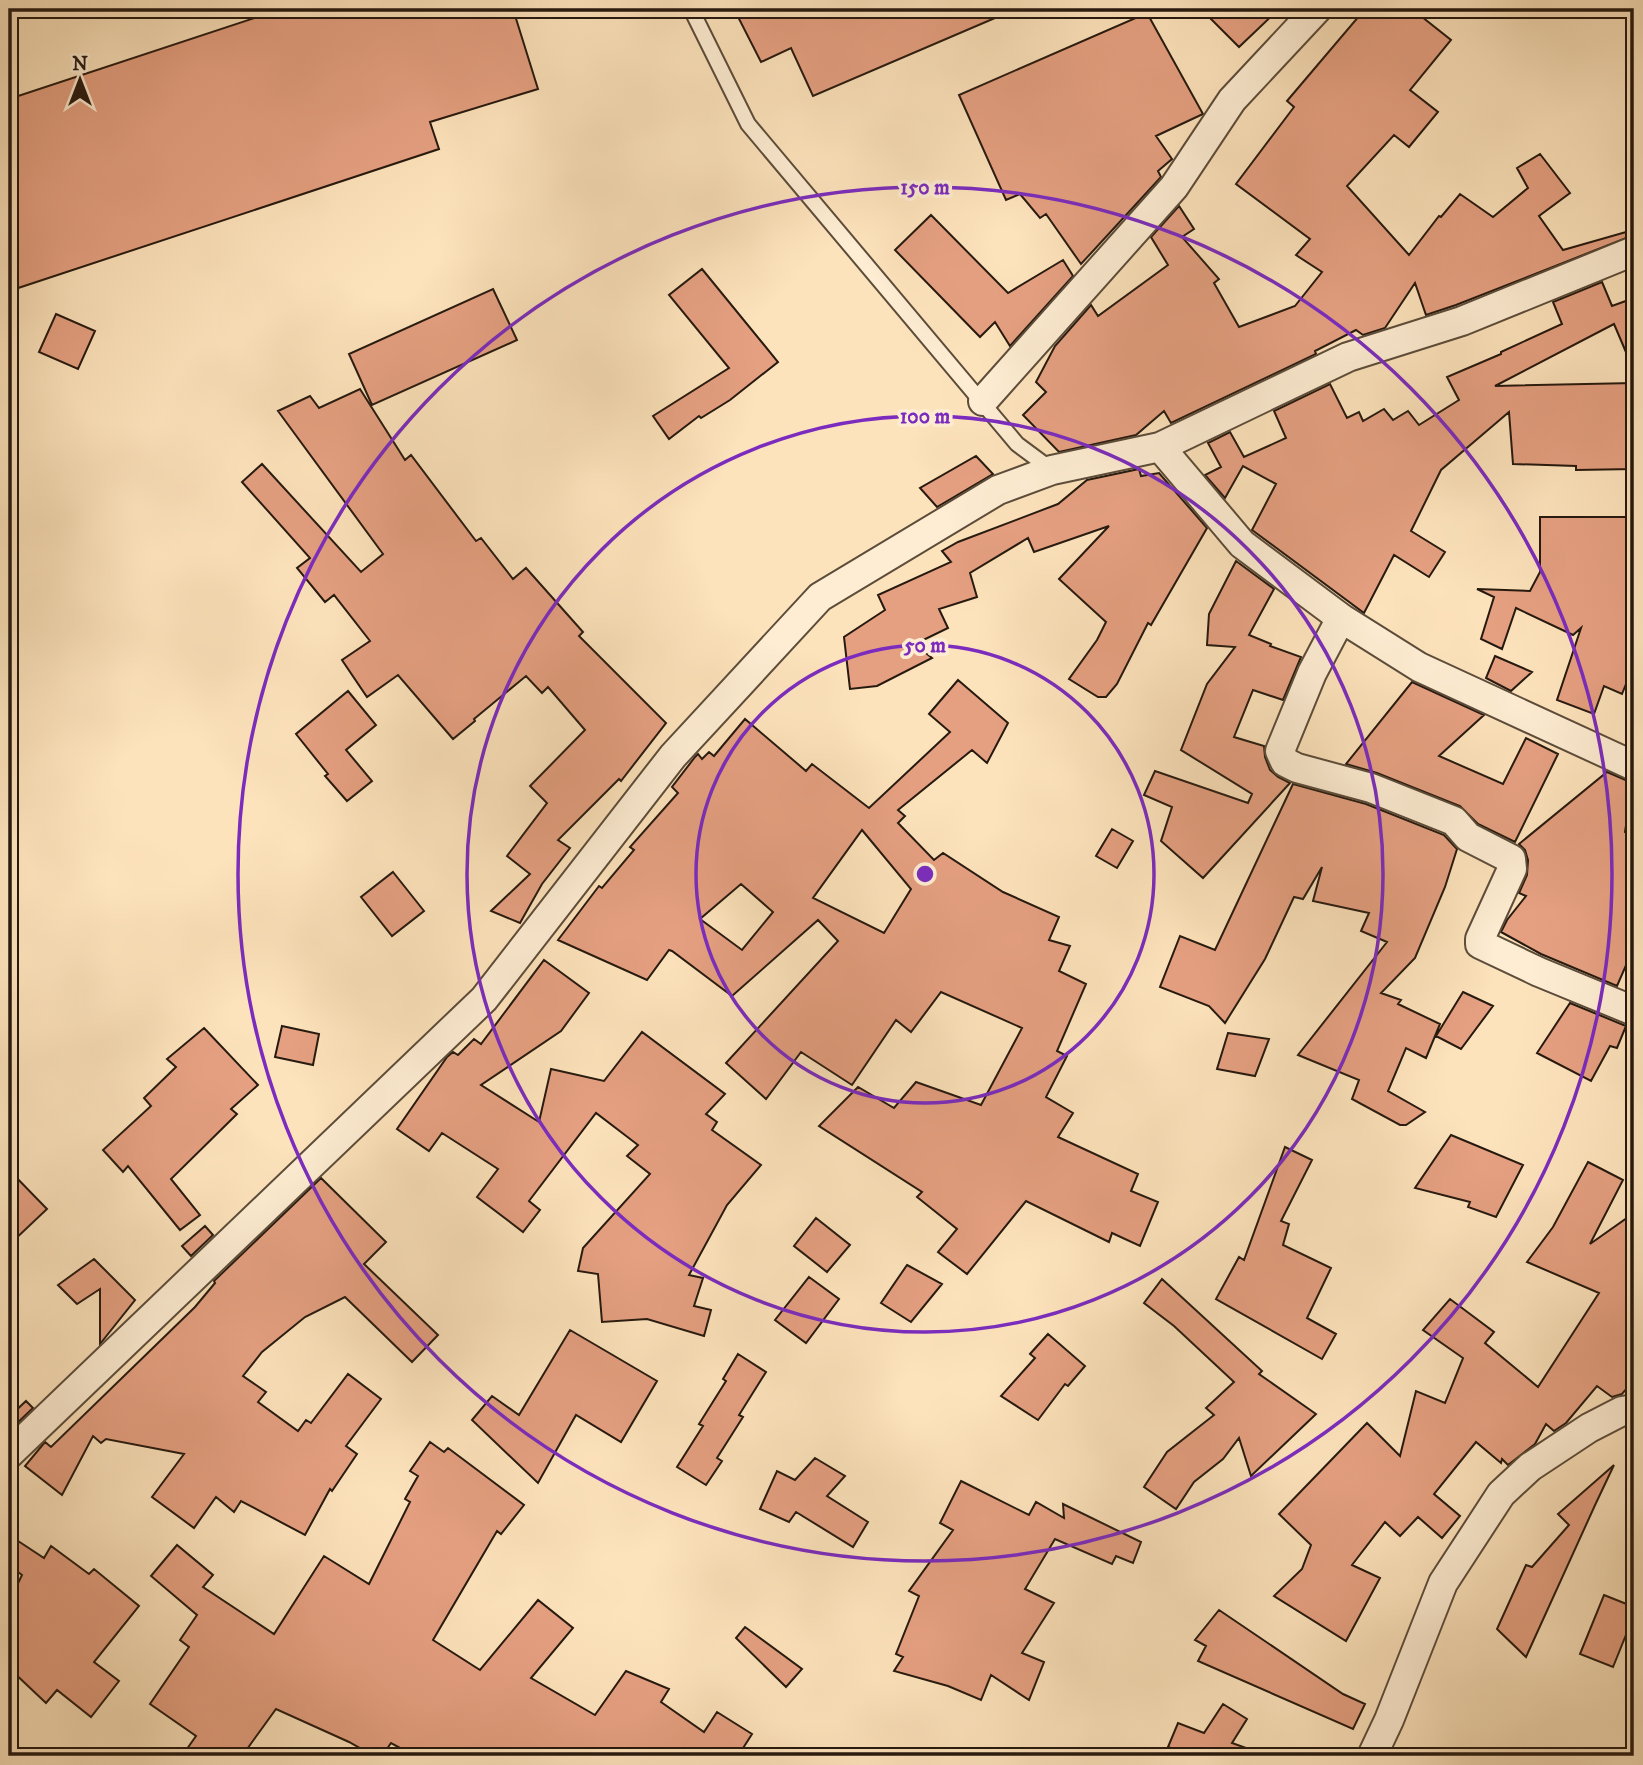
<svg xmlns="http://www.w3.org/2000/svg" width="1643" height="1765" font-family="'IM FELL DW Pica',serif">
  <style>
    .building { fill: #e5a081; stroke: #26190f; stroke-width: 2; fill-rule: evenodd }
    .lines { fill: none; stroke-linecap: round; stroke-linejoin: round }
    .lane-casing { stroke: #5c4c3a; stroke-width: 18 }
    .street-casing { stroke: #5c4c3a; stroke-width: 32 }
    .lane { stroke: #feedd3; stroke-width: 14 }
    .street { stroke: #feedd3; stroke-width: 28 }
    .ring { fill: none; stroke: #7b2cbf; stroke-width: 3.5 }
    .centre { fill: #7b2cbf; stroke: #feedd3; stroke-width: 3.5 }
    .ring-label { font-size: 21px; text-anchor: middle; font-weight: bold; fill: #7b2cbf; stroke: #feedd3; stroke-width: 7; stroke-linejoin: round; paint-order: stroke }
  </style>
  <rect width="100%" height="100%" fill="#fde3bc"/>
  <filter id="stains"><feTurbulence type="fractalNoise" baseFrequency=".00286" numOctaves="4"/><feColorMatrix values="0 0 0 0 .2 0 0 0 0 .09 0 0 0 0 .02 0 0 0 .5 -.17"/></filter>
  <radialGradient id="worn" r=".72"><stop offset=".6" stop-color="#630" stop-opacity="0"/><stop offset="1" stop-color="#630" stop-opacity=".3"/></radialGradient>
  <path class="building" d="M 282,9 L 513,9 L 538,89 L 430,122 L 439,149 L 9,291 L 9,99 Z
    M 734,9 L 1016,9 L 813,96 L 791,48 L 761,62 Z
    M 1201,9 L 1279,9 L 1239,47 Z
    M 1365,9 L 1412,9 L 1451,40 L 1410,90 L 1438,112 L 1409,147 L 1394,135 L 1347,186 L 1409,255 L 1439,216 L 1441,217 L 1460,194 L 1493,217 L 1528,188 L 1517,168 L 1540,154 L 1570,193 L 1539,216 L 1563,250 L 1633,230 L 1634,235 L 1456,305 L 1426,315 L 1415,283 L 1385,328 L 1363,335 L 1356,330 L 1315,351 L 1316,354 L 1171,423 L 1164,411 L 1136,435 L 1059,452 L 1023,415 L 1046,392 L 1036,382 L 1055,346 L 1091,305 L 1098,316 L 1168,265 L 1151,237 L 1179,206 L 1194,229 L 1182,237 L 1219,279 L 1214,283 L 1239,327 L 1295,306 L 1322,272 L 1296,255 L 1310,239 L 1236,184 L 1294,107 L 1287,101 Z
    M 1147,13 L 1203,114 L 1156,136 L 1172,159 L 1158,171 L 1161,177 L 1081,264 L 1046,214 L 1040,218 L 1020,194 L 1006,200 L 959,95 Z
    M 931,215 L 1008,293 L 1063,260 L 1073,276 L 1010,346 L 995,322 L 980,337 L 895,250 Z
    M 702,269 L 778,362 L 730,400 L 701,418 L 699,416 L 669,439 L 653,416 L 729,368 L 669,295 Z
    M 1602,282 L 1612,306 L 1634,298 L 1634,371 L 1614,324 L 1495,386 L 1634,383 L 1634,469 L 1576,470 L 1576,466 L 1513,464 L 1509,412 L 1441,470 L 1411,531 L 1445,552 L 1429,577 L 1394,555 L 1364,613 L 1252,530 L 1276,484 L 1243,466 L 1225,498 L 1205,475 L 1221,467 L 1208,443 L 1230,432 L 1244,457 L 1286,438 L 1274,411 L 1330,384 L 1347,418 L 1359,412 L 1363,421 L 1384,409 L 1393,420 L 1408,411 L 1419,425 L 1459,400 L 1447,377 L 1501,354 L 1501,352 L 1562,324 L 1553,302 Z
    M 493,289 L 517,340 L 372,405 L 349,354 Z
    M 56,314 L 95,331 L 78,369 L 39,352 Z
    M 360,389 L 405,460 L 411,455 L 476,541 L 481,538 L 513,579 L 526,568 L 583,632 L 579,636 L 666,723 L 621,781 L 619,779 L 558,840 L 570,848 L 542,884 L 520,923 L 491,911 L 530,874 L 507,856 L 547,803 L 530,786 L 585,730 L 548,687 L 542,693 L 526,676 L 474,719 L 475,721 L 453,739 L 398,675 L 367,697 L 342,660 L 370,641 L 334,595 L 325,602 L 297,568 L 310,558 L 242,482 L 262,464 L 361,572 L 383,554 L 278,411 L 310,396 L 319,408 Z
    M 976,456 L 993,474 L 937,507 L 920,488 Z
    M 1139,469 L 1141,476 L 1159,473 L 1207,528 L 1151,625 L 1148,623 L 1117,684 L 1106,697 L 1098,697 L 1069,679 L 1097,640 L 1106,622 L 1059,579 L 1109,526 L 1034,552 L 1028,538 L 970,573 L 977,597 L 939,609 L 948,628 L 915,644 L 932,658 L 877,686 L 850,689 L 844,637 L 885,610 L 878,595 L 951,562 L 942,551 L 958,542 L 1058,504 L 1087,480 Z
    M 1540,517 L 1634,517 L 1634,664 L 1622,694 L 1604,686 L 1594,714 L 1557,700 L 1581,628 L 1573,635 L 1516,608 L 1502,649 L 1481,639 L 1494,597 L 1477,589 L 1530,591 L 1540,572 Z
    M 1236,561 L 1274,589 L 1249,635 L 1271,644 L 1270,646 L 1301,657 L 1283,700 L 1253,690 L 1234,737 L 1264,746 L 1265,757 L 1270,770 L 1278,777 L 1290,783 L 1203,878 L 1161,841 L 1172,807 L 1144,795 L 1155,771 L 1248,803 L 1252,794 L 1181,750 L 1207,684 L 1235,647 L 1207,645 L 1209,614 Z
    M 1495,656 L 1532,672 L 1511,691 L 1486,678 Z
    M 958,680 L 1008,723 L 987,763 L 972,750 L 898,810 L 905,816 L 898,823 L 934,860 L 943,853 L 1003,892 L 1059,917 L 1049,940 L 1070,946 L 1059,971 L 1086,984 L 1057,1051 L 1067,1056 L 1046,1097 L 1073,1113 L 1058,1137 L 1138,1174 L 1131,1191 L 1158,1202 L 1140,1246 L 1112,1233 L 1109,1242 L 1026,1201 L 967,1274 L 938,1252 L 957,1229 L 917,1197 L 922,1192 L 819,1126 L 858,1087 L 894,1108 L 916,1082 L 981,1105 L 1022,1028 L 941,992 L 911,1032 L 896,1020 L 852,1085 L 801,1052 L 766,1099 L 726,1063 L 838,941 L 818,920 L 732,996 L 672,951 L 669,950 L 647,980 L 558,940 L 599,886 L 602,888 L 634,850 L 630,847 L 678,793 L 672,787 L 695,757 L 698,754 L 702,759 L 709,752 L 714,756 L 745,719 L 806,771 L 812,764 L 869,808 L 950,732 L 929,714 ZM 862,830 L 911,889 L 884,933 L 813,898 ZM 741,884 L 773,912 L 742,950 L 700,919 Z
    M 1412,682 L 1484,715 L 1439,756 L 1503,784 L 1526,738 L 1558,754 L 1515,842 L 1478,824 L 1460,806 L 1377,773 L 1346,764 Z
    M 348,691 L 376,725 L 346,750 L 372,781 L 347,801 L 325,776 L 328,774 L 296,734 Z
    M 1607,772 L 1628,781 L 1632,786 L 1625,832 L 1634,838 L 1634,947 L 1617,986 L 1541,954 L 1501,932 L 1507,920 L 1526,896 L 1519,893 L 1527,875 L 1528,860 L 1525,850 L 1519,844 Z
    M 1293,784 L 1366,804 L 1444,835 L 1457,849 L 1445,887 L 1415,958 L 1381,993 L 1401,1000 L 1398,1004 L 1440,1024 L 1426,1058 L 1406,1048 L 1388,1091 L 1425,1112 L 1406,1125 L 1400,1125 L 1352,1099 L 1359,1080 L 1298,1055 L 1387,942 L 1361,931 L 1369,913 L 1313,901 L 1322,867 L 1303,899 L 1294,897 L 1265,959 L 1225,1023 L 1209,1006 L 1160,987 L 1180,936 L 1215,950 Z
    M 1112,829 L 1133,841 L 1117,868 L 1096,856 Z
    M 393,872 L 424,911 L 392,936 L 361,897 Z
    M 544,960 L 589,993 L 561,1031 L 481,1085 L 539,1122 L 551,1069 L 604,1081 L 642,1032 L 725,1094 L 706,1114 L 717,1122 L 712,1130 L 761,1165 L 727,1205 L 689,1275 L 703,1278 L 694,1306 L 711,1310 L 704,1336 L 647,1319 L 602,1322 L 598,1274 L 578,1271 L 583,1248 L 650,1174 L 627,1156 L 638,1145 L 596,1113 L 529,1201 L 540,1210 L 523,1232 L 477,1197 L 498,1169 L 442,1133 L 429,1151 L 397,1129 L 447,1057 L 453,1052 L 458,1055 L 474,1039 L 481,1044 Z
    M 1463,992 L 1493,1006 L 1461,1049 L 1436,1036 Z
    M 1570,1003 L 1626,1026 L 1617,1048 L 1610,1046 L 1591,1081 L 1537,1053 Z
    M 282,1026 L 319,1034 L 313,1065 L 275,1057 Z
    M 204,1028 L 258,1085 L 231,1109 L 237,1114 L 171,1179 L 200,1215 L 180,1230 L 128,1166 L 123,1172 L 103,1150 L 151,1106 L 144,1098 L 176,1067 L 167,1059 Z
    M 1228,1033 L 1269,1039 L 1255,1076 L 1217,1069 Z
    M 1451,1135 L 1523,1165 L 1496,1217 L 1468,1207 L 1470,1202 L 1415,1188 Z
    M 1285,1147 L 1312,1160 L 1281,1221 L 1289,1224 L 1283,1245 L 1331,1268 L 1307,1318 L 1336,1334 L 1322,1359 L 1216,1299 L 1239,1257 L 1244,1260 Z
    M 1588,1162 L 1623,1180 L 1590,1244 L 1634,1213 L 1634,1387 L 1628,1387 L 1622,1394 L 1612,1397 L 1597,1386 L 1566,1423 L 1554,1431 L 1546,1424 L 1535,1444 L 1508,1465 L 1502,1459 L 1501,1463 L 1476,1442 L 1434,1494 L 1460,1516 L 1442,1538 L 1418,1517 L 1400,1536 L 1385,1522 L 1352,1565 L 1380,1578 L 1346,1641 L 1274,1596 L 1302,1569 L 1311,1545 L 1279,1514 L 1367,1423 L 1400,1456 L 1416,1391 L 1445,1403 L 1463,1358 L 1423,1330 L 1450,1299 L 1494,1332 L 1485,1343 L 1538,1387 L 1599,1293 L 1527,1262 L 1553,1227 Z
    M 9,1170 L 47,1209 L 9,1245 Z
    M 321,1178 L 386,1242 L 364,1264 L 438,1335 L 412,1362 L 345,1297 L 305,1317 L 262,1352 L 243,1376 L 266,1392 L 258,1402 L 298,1431 L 306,1420 L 311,1423 L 348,1374 L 381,1399 L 346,1446 L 357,1454 L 332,1491 L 330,1489 L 305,1535 L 241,1501 L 234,1512 L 216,1497 L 194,1528 L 152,1497 L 184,1454 L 106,1439 L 101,1443 L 93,1436 L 62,1495 L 25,1466 L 45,1442 L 51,1447 L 195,1307 L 215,1283 L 214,1281 Z
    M 816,1218 L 850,1245 L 827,1272 L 794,1246 Z
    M 205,1226 L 213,1235 L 191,1256 L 182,1246 Z
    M 94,1259 L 135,1300 L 100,1344 L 100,1289 L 77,1304 L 58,1285 Z
    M 907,1265 L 942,1284 L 911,1322 L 881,1303 Z
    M 809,1277 L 839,1299 L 806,1343 L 775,1320 Z
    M 1162,1279 L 1262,1371 L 1259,1374 L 1316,1414 L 1251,1476 L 1239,1438 L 1223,1459 L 1194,1482 L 1176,1509 L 1144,1487 L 1167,1452 L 1214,1415 L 1206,1408 L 1234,1382 L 1174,1326 L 1144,1303 Z
    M 570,1330 L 657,1381 L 621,1442 L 576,1415 L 538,1483 L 472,1420 L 492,1396 L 519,1415 Z
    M 1048,1334 L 1085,1366 L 1068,1386 L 1065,1384 L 1038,1420 L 1001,1396 L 1035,1358 L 1030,1354 Z
    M 738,1354 L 766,1372 L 739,1415 L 743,1417 L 717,1458 L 722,1461 L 706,1485 L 677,1467 L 703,1426 L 699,1424 L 726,1381 L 723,1379 Z
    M 26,1401 L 33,1408 L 12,1428 L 9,1425 L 9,1417 Z
    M 430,1442 L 444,1452 L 448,1448 L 524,1505 L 501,1534 L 497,1531 L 433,1640 L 480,1670 L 538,1600 L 573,1628 L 531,1678 L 595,1715 L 626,1671 L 669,1689 L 661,1702 L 704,1732 L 717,1712 L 752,1734 L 738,1756 L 415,1756 L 391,1743 L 382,1756 L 374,1756 L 349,1742 L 276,1709 L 242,1756 L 182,1756 L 196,1736 L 150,1704 L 189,1647 L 180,1640 L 197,1615 L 151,1576 L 177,1545 L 213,1575 L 203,1587 L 274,1634 L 324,1556 L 369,1584 L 410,1502 L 405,1499 L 418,1476 L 410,1471 Z
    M 815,1458 L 845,1476 L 827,1496 L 868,1522 L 853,1547 L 796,1512 L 789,1522 L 760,1509 L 777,1471 L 795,1480 Z
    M 1614,1465 L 1596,1503 L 1526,1657 L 1497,1629 L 1526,1565 L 1532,1567 L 1569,1525 L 1558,1514 Z
    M 961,1481 L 1029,1515 L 1036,1502 L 1064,1518 L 1063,1504 L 1141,1542 L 1133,1563 L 1116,1556 L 1112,1564 L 1055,1539 L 1025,1589 L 1054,1603 L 1022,1653 L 1044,1662 L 1029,1700 L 991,1675 L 981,1700 L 948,1686 L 894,1671 L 903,1657 L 896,1654 L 919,1596 L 909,1591 L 953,1530 L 940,1523 Z
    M 9,1535 L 44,1558 L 51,1546 L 89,1574 L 94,1569 L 139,1606 L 94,1662 L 119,1681 L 91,1717 L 57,1690 L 46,1703 L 9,1668 L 9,1602 L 22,1575 L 9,1565 Z
    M 1604,1595 L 1634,1607 L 1634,1615 L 1613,1667 L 1580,1654 Z
    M 1219,1610 L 1343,1694 L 1365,1704 L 1353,1729 L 1198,1661 L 1206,1646 L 1195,1640 Z
    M 745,1627 L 802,1669 L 786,1687 L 736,1638 Z
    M 1223,1704 L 1247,1719 L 1232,1743 L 1260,1753 L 1260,1756 L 1188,1756 L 1189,1755 L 1168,1747 L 1178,1723 L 1204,1733 Z"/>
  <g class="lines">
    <defs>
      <path id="lane" d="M 691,9 L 748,124 L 1017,444 L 1052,470"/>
      <path id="street" d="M 983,401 L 1174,187 L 1232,100 L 1317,9
        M 1160,447 L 1242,544 L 1341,618 L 1419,667 L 1634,766
        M 1341,618 L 1312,673 L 1280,751 L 1285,762 L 1297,768 L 1371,788 L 1454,821 L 1468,837 L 1511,859 L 1512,869 L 1480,939 L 1480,944 L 1539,972 L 1634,1011
        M 9,1454 L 484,999 L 673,756 L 820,597 L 998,490 L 1052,470 L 1160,447 L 1348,357 L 1462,321 L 1634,251
        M 1372,1756 L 1389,1720 L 1443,1583 L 1501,1494 L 1530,1467 L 1589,1428 L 1622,1411 L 1634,1409"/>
    </defs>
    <use href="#lane" class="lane-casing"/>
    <use href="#street" class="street-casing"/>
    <use href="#lane" class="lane"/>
    <use href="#street" class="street"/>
  </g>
  <g class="ring">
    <circle cx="925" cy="874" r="229"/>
    <circle cx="925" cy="874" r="458"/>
    <circle cx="925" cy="874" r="687"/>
  </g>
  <circle cx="925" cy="874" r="10" class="centre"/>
  <g class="ring-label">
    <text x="925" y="194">150 m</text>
    <text x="925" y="423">100 m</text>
    <text x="925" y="652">50 m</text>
  </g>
  <rect width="1643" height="1765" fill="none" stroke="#fde3bc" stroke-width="35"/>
  <rect x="10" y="10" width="1622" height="1744" fill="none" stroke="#26190f" stroke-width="3.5"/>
  <rect x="18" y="18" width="1608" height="1730" fill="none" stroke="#26190f" stroke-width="2"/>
  <g transform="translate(80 80)" stroke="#feedd3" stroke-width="5" paint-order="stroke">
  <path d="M0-5L12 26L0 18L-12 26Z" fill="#26190f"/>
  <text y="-10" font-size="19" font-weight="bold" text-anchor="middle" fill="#26190f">N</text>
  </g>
  <rect width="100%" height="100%" filter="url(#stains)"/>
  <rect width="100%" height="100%" fill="url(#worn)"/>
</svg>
